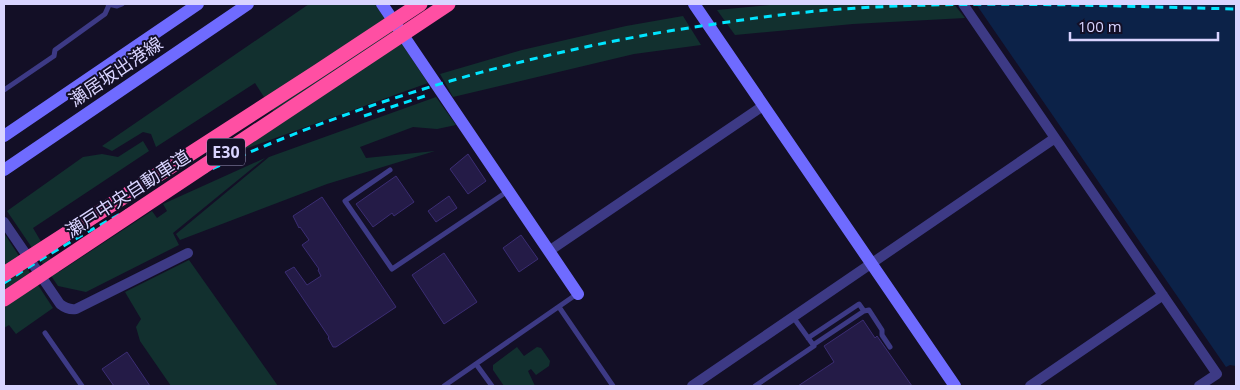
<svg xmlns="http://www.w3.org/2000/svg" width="1240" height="390" font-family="'Open Sans','Noto Sans JP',sans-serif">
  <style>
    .green { fill: #12302f }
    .water { fill: #0c2248 }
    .building { fill: #241b47; stroke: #3b2d73 }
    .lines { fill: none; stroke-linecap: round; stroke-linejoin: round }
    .lane { stroke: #3d3a85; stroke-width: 5 }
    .street { stroke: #3d3a85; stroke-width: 10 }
    .secondary { stroke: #6f6bff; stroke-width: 12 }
    .rail { stroke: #00e5ff; stroke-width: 3; stroke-dasharray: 8 6; stroke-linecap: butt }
    .highway-bridge { stroke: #ff4fa3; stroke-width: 15 }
    .labels { text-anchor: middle; stroke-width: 4; stroke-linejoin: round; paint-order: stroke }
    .shield { fill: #130f26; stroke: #9e99be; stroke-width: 1 }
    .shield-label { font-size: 16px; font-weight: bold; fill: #d9d4ff }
    .street-label { font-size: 18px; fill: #d9d4ff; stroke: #130f26 }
  </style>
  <rect width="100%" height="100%" fill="#130f26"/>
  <path class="green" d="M 309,4 L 375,4 L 428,83 L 231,154 L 280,122 L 255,83 L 156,147 L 151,134 L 143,132 L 112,151 L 102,146 Z
    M 780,4 L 954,4 L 965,18 L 853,24 L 735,35 L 717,10 Z
    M 683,16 L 701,45 L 634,54 L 453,97 L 440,74 L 522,50 L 626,26 Z
    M 436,97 L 456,125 L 437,129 L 413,127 L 360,147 L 366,158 L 435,151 L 327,184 L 180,240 L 176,234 L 269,157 Z
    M 143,141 L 149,151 L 33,228 L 59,272 L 152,211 L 157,218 L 167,211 L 163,204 L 265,158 L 173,233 L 179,245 L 86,292 L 58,286 L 7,211 L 83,157 L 102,154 L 118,157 Z
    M 4,233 L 53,308 L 16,334 L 9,325 L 4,328 Z
    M 189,260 L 278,386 L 171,386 L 140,341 L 136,327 L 141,319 L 125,292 Z
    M 517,347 L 524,356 L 537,347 L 541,348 L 550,361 L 549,366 L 536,375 L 531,369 L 528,371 L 535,386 L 504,386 L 493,370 L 493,365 Z"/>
  <path class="water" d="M 976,4 L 1236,4 L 1236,366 L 1230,365 L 1226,367 Z"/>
  <path class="building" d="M 468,154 L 486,181 L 468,194 L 450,169 Z
    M 396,176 L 414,202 L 394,216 L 392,213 L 373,227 L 356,204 Z
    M 449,196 L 457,208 L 436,222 L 428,211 Z
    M 322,197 L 396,307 L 336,347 L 333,347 L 328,338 L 329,337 L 285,272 L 294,267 L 307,285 L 321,276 L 318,270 L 319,269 L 302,245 L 309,240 L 300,227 L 299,228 L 293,216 Z
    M 521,235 L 538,259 L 519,272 L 503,248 Z
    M 444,253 L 477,302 L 444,324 L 412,275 Z
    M 863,320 L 875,338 L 877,336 L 912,386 L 798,386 L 834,362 L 824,346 Z
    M 127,352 L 150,386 L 114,386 L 102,369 Z"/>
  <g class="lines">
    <path class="lane" d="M 108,4 L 117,6 L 122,4
      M 4,90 L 54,56 L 55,50 L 105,14 L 109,5
      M 390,170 L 345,201 L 392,269 L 508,191
      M 559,307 L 613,386
      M 864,311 L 869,310 L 882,330 L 882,335 L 890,347
      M 45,333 L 82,386
      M 808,338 L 859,304 L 864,311 L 813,345
      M 476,364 L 492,386
      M 444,386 L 577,294
      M 755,386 L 814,346 L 793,317"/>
    <path class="street" d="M 963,4 L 1217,374 L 1199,386
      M 4,222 L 60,304 C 65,308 69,310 76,309 L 188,253
      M 549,251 L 763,106
      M 692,386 L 1055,138
      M 1030,386 L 1163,295"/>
    <path class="secondary" d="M 382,4 L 578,294
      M 694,4 L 955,386
      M 4,136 L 198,4
      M 4,170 L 248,4"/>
    <path class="rail" d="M 364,116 L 428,95
      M 4,283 C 204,152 434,71 669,31 C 727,22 784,13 842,9 C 973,0 1105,6 1236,9"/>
    <path class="highway-bridge" d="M 4,274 L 317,72 L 420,4
      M 4,299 L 448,4"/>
  </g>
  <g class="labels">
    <rect class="shield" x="207" y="138.5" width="38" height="27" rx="4"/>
    <g class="shield-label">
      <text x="226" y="158">E30</text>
    </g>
    <g class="street-label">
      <text transform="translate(116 72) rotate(-34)" y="6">瀬居坂出港線</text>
      <text transform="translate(128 194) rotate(-33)" y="6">瀬戸中央自動車道</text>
    </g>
  </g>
  <rect width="1240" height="390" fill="none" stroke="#d9d4ff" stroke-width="10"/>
  <path d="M1070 32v8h148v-8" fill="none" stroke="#d9d4ff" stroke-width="2.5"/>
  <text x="1078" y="32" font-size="15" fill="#d9d4ff" stroke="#130f26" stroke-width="4" paint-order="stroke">100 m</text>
</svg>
